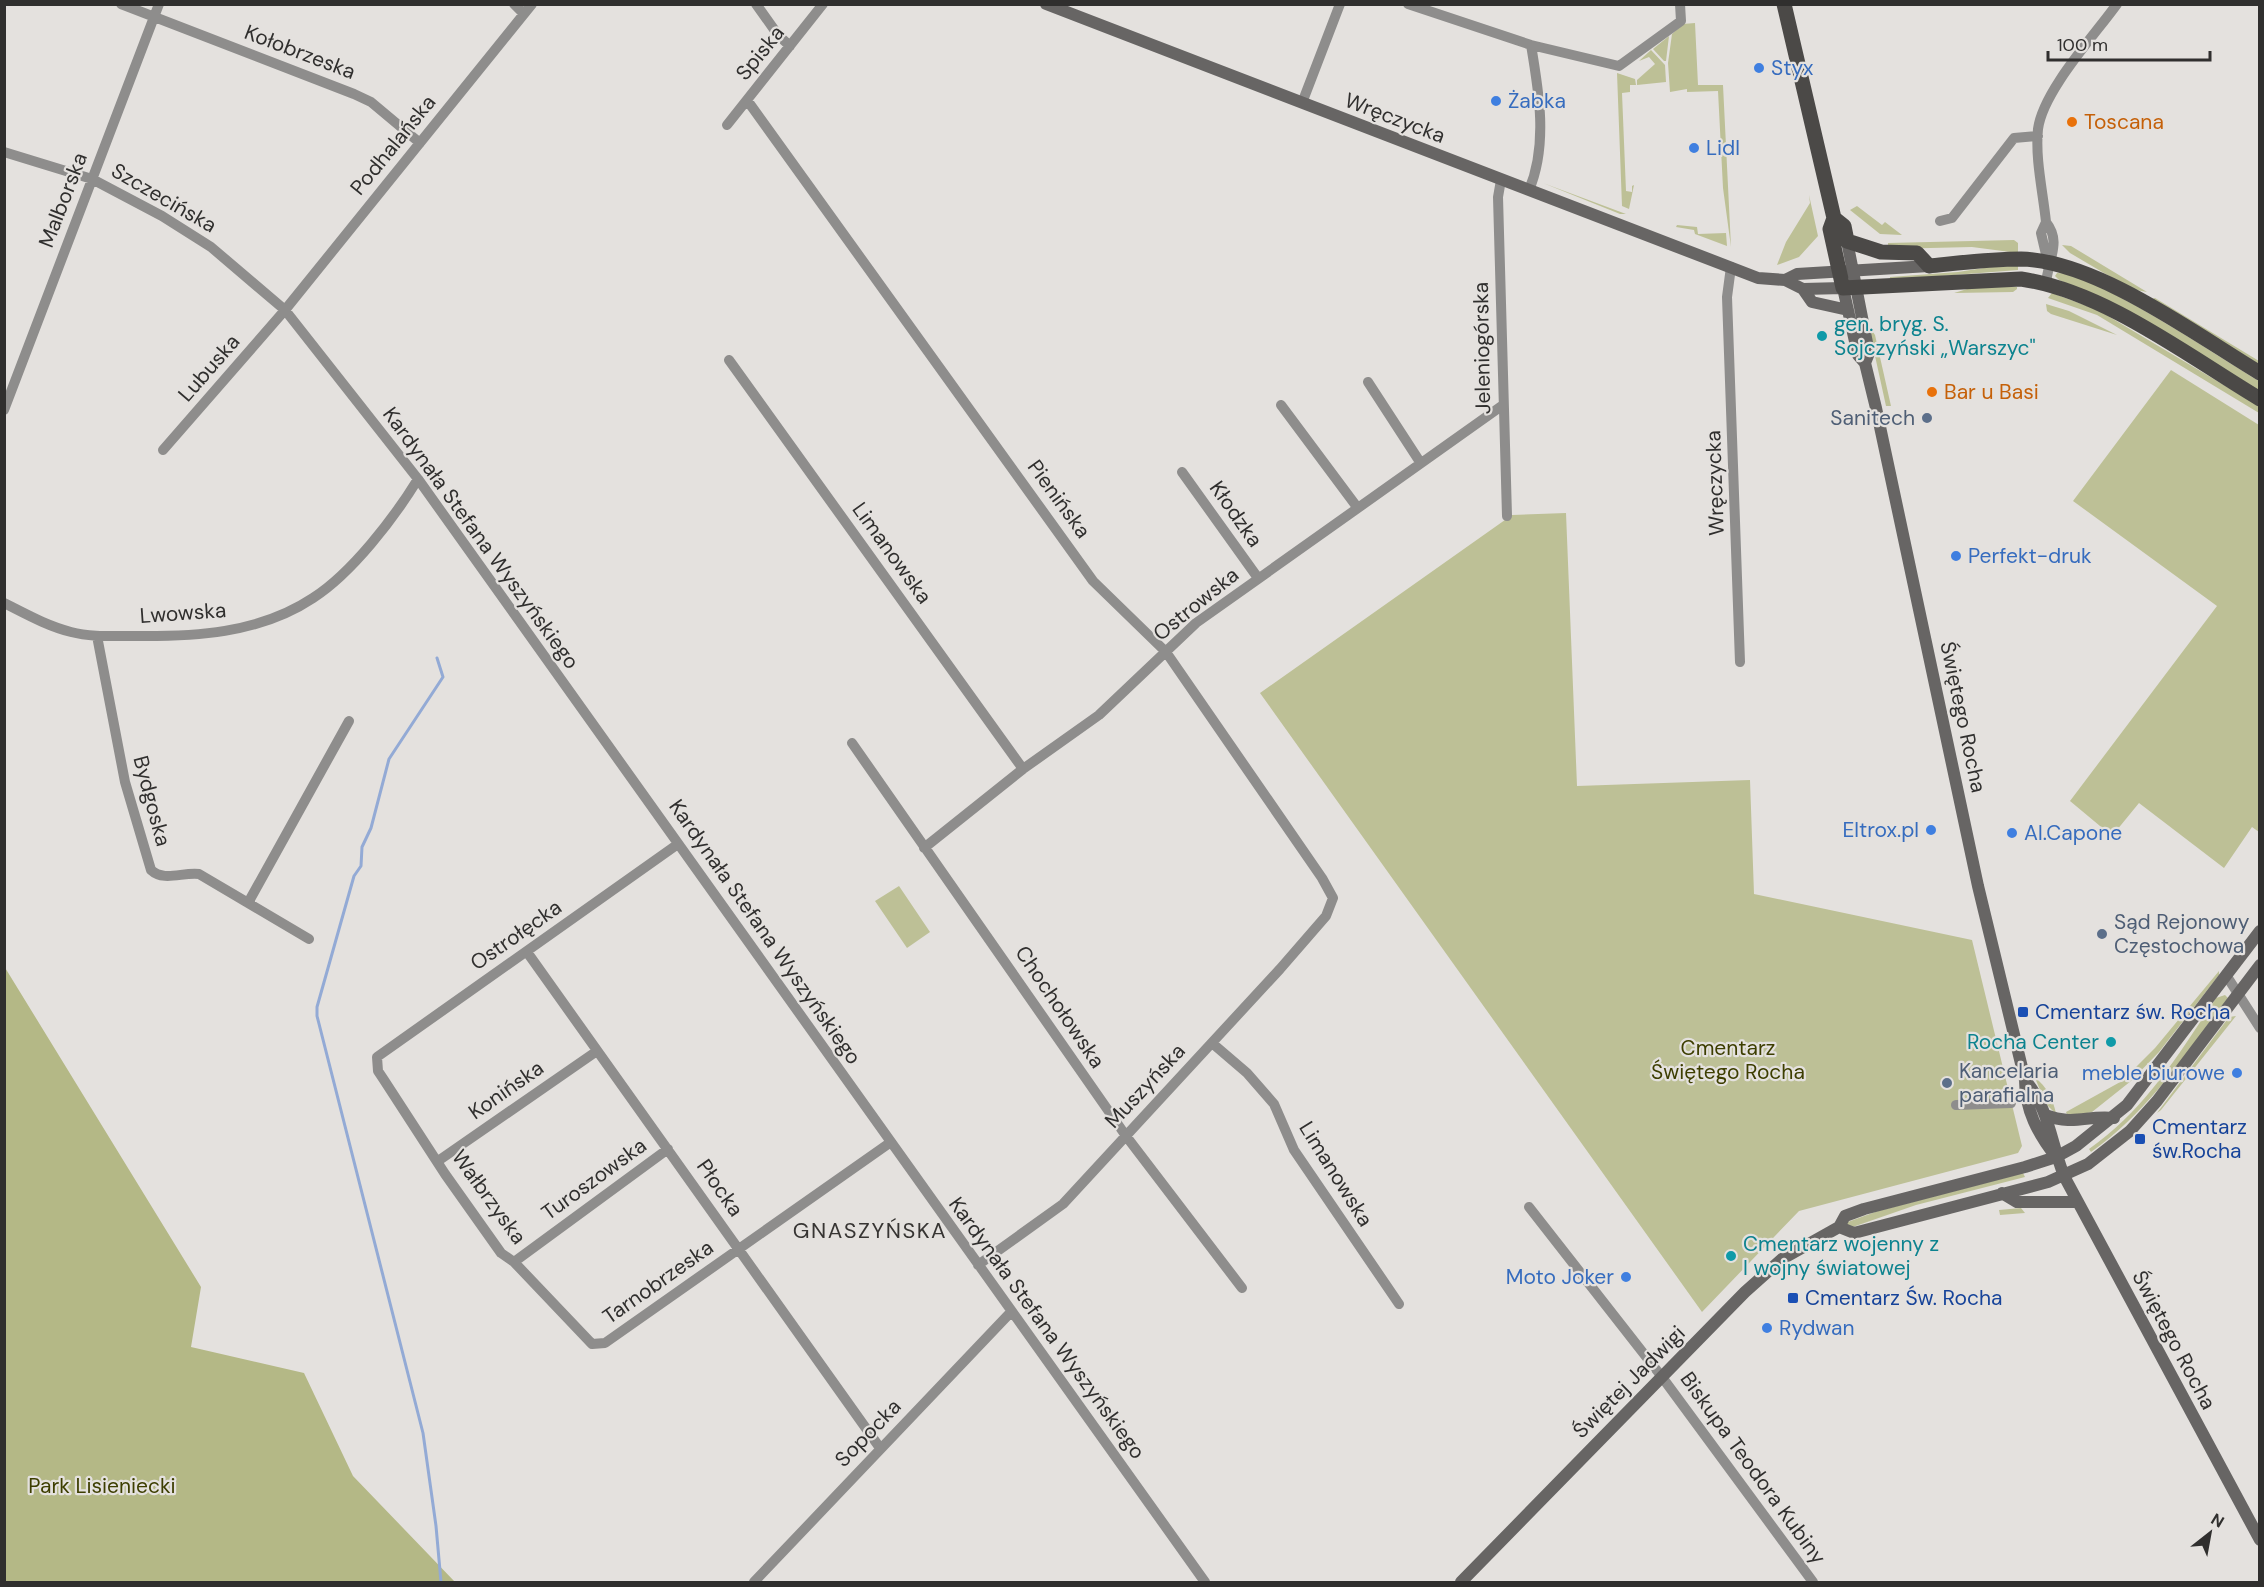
<svg xmlns="http://www.w3.org/2000/svg" width="2264" height="1587" font-family="'DM Sans',sans-serif">
  <style>
    .green { fill: #bdc096 }
    .forest { fill: #b4b886 }
    .lines { fill: none; stroke-linecap: round; stroke-linejoin: round }
    .stream { stroke: #93aad5; stroke-width: 3 }
    .street { stroke: #8e8d8c; stroke-width: 10 }
    .secondary { stroke: #676564; stroke-width: 12 }
    .primary { stroke: #4b4947; stroke-width: 15 }
    .shop-dot { fill: #3f7fe0; stroke: #e4e1de; stroke-width: 2 }
    .food-dot { fill: #e8710a; stroke: #e4e1de; stroke-width: 2 }
    .culture-dot { fill: #0f9aa8; stroke: #e4e1de; stroke-width: 2 }
    .service-dot { fill: #5c6f8a; stroke: #e4e1de; stroke-width: 2 }
    .transit-dot { fill: #1a4fb4; stroke: #e4e1de; stroke-width: 2 }
    .labels { text-anchor: middle; stroke-width: 4.5; stroke-linejoin: round; paint-order: stroke }
    .street-label { font-size: 21px; fill: #302f2e; stroke: #e4e1de }
    .shop-label { font-size: 21px; fill: #366cbe; stroke: #e4e1de; text-anchor: start }
    .food-label { font-size: 21px; fill: #c56008; stroke: #e4e1de; text-anchor: start }
    .culture-label { font-size: 21px; fill: #0d838f; stroke: #e4e1de; text-anchor: start }
    .service-label { font-size: 21px; fill: #4e5e75; stroke: #e4e1de; text-anchor: start }
    .transit-label { font-size: 21px; fill: #164399; stroke: #e4e1de; text-anchor: start }
    .park-label { font-size: 21px; fill: #3d3e00; stroke: #e4e1de }
    .neighbourhood-label { font-size: 22px; letter-spacing: 1.5px; fill: #373533; stroke: #e4e1de }
  </style>
  <rect width="100%" height="100%" fill="#e4e1de"/>
  <path class="green" d="M 1695,23 L 1698,85 L 1723,85 L 1731,247 L 1723,188 L 1718,91 L 1687,92 L 1687,89 L 1670,92 L 1668,63 L 1672,34 L 1683,24 Z
    M 1669,36 L 1666,61 L 1664,61 L 1653,49 Z
    M 1651,50 L 1665,65 L 1666,82 L 1637,85 L 1637,80 L 1655,64 L 1649,57 L 1639,61 Z
    M 1617,73 L 1635,79 L 1636,85 L 1630,85 L 1630,92 L 1622,93 L 1626,191 L 1632,192 L 1632,186 L 1634,185 L 1629,209 L 1622,206 Z
    M 1543,183 L 1626,214 L 1620,214 Z
    M 1809,195 L 1818,236 L 1799,257 L 1777,265 L 1786,242 L 1810,203 Z
    M 1857,206 L 1882,225 L 1885,222 L 1902,235 L 1880,234 L 1850,210 Z
    M 1677,225 L 1697,227 L 1698,234 L 1726,233 L 1727,246 L 1695,234 L 1694,230 L 1676,227 Z
    M 2014,240 L 2018,243 L 2018,253 L 1972,247 L 1888,249 L 1888,243 Z
    M 2062,245 L 2071,246 L 2147,292 L 2131,289 L 2070,253 Z
    M 2003,265 L 2018,266 L 2018,270 L 1890,280 L 1890,277 L 1958,272 Z
    M 2057,273 C 2093,272 2222,359 2259,381 L 2259,392 L 2088,292 L 2059,280 L 2055,276 Z
    M 1977,286 L 2017,287 L 2017,289 L 2013,292 L 1954,293 Z
    M 2052,293 L 2098,310 L 2259,406 L 2259,413 L 2097,315 L 2048,298 Z
    M 2155,298 L 2259,361 L 2259,367 L 2152,299 Z
    M 2046,304 L 2069,311 L 2117,335 L 2051,314 L 2047,311 Z
    M 1873,332 L 1875,335 L 1891,406 L 1886,406 L 1870,333 Z
    M 2171,370 L 2259,425 L 2259,832 L 2252,827 L 2224,868 L 2139,803 L 2112,836 L 2070,801 L 2217,606 L 2073,501 Z
    M 1566,513 L 1577,786 L 1750,780 L 1754,894 L 1972,940 L 2022,1146 L 2018,1153 L 1799,1211 L 1702,1312 L 1260,693 L 1512,515 Z
    M 899,886 L 930,932 L 907,948 L 875,901 Z
    M 2219,971 L 2219,975 L 2159,1052 L 2131,1081 L 2092,1112 L 2068,1117 L 2066,1112 L 2122,1081 L 2155,1048 Z
    M 2225,995 L 2228,998 C 2186,1054 2148,1112 2091,1152 L 2089,1149 C 2145,1110 2179,1054 2216,998 Z
    M 2236,1016 L 2161,1110 L 2157,1113 L 2229,1017 Z
    M 2035,1078 C 2046,1085 2054,1101 2056,1114 L 2046,1104 Z
    M 2023,1173 L 2025,1177 L 1916,1205 L 1847,1229 L 1845,1223 L 1878,1211 Z
    M 2021,1208 L 2025,1213 L 2000,1215 L 1999,1210 Z"/>
  <path class="forest" d="M 4,966 L 201,1287 L 191,1347 L 304,1373 L 353,1476 L 455,1582 L 5,1582 Z"/>
  <g class="lines">
    <path class="stream" d="M 437,658 L 443,677 L 389,759 L 371,828 L 362,847 L 361,866 L 354,876 L 317,1007 L 317,1016 L 423,1433 L 436,1526 L 441,1582"/>
    <path class="street" d="M 121,4 L 354,94 L 371,102 L 420,143
      M 514,4 L 524,14
      M 756,4 L 778,35 L 790,46
      M 1408,4 L 1531,45 L 1619,66 L 1681,21 L 1680,4
      M 747,100 L 1093,581 L 1166,652 L 1322,878 L 1333,898 L 1326,916 L 1280,969 L 1063,1204 L 978,1265
      M 1302,103 L 1340,4
      M 727,125 L 823,4
      M 4,152 L 92,179 L 162,216 L 211,247 L 285,310 L 418,479 L 1205,1582
      M 1501,180 L 1498,197 L 1507,516
      M 1529,190 C 1548,145 1539,92 1531,45
      M 1940,221 L 1952,218 L 2014,138 L 2038,136
      M 2046,222 C 2062,242 2048,259 2046,284
      M 2048,263 L 2041,233 L 2046,222 C 2043,192 2035,159 2038,129 C 2043,91 2094,36 2117,4
      M 1731,267 L 1727,297 L 1740,662
      M 729,360 L 1023,769
      M 1368,382 L 1420,462
      M 1281,405 L 1357,507
      M 4,410 L 159,4
      M 163,450 L 285,310 L 532,4
      M 1182,472 L 1258,578
      M 4,603 C 26,614 47,626 71,632 C 90,637 110,636 130,636 C 193,637 259,634 313,598 C 352,573 394,518 418,479
      M 97,636 L 125,782 L 151,870 C 164,882 182,872 199,874 L 309,939
      M 852,743 L 1126,1136 L 1242,1288
      M 678,844 L 377,1057 L 378,1071 L 384,1080 L 445,1174 L 501,1253 L 514,1262 L 592,1344 L 605,1343 L 891,1142
      M 924,848 L 1023,769 L 1099,715 L 1196,623 L 1503,405
      M 248,903 L 349,721
      M 527,952 L 880,1448
      M 2226,975 L 2260,1028
      M 1212,1043 L 1247,1073 L 1274,1104 L 1294,1150 L 1399,1304
      M 1956,1105 L 2011,1103
      M 438,1161 L 597,1051
      M 1529,1207 L 1662,1377 L 1813,1582
      M 514,1262 L 668,1149
      M 754,1582 L 1011,1312"/>
    <path class="secondary" d="M 1046,4 L 1758,278 L 1785,280 L 1803,289 L 1843,288 L 1858,355 L 1865,363 L 1876,408 L 1978,886 L 2025,1080 C 2025,1110 2038,1134 2056,1157
      M 1847,241 L 1869,353 L 1865,363
      M 1785,280 L 1797,274 L 1929,266
      M 1803,289 L 1812,302 L 1848,310
      M 2025,1080 C 2049,1108 2051,1143 2064,1176 L 2260,1540
      M 2045,1115 C 2075,1126 2086,1115 2114,1118
      M 2002,1193 L 2017,1202 L 2077,1202
      M 1839,1227 L 1854,1233 L 2048,1182 L 2088,1164 L 2130,1131 L 2157,1101 L 2260,965
      M 1461,1582 L 1745,1292 L 1782,1259 L 1839,1227 L 1845,1216 L 1864,1209 L 2025,1167 L 2056,1157 L 2076,1146 L 2127,1105 L 2260,931"/>
    <path class="primary" d="M 1784,4 L 1834,218 L 1830,229 L 1843,288 L 2021,279 C 2104,291 2188,356 2260,399
      M 1834,218 L 1844,226 L 1847,241 L 1881,252 L 1917,253 L 1929,266 C 1959,263 1991,259 2021,259 C 2097,261 2195,334 2260,373"/>
  </g>
  <g class="shop-dot">
    <circle cx="1759" cy="68" r="6"/>
    <circle cx="1496" cy="101" r="6"/>
    <circle cx="1694" cy="148" r="6"/>
    <circle cx="1956" cy="556" r="6"/>
    <circle cx="1931" cy="830" r="6"/>
    <circle cx="2012" cy="833" r="6"/>
    <circle cx="2237" cy="1073" r="6"/>
    <circle cx="1626" cy="1277" r="6"/>
    <circle cx="1767" cy="1328" r="6"/>
  </g>
  <g class="food-dot">
    <circle cx="2072" cy="122" r="6"/>
    <circle cx="1932" cy="392" r="6"/>
  </g>
  <g class="culture-dot">
    <circle cx="1822" cy="336" r="6"/>
    <circle cx="2111" cy="1042" r="6"/>
    <circle cx="1731" cy="1256" r="6"/>
  </g>
  <g class="service-dot">
    <circle cx="1927" cy="418" r="6"/>
    <circle cx="2102" cy="934" r="6"/>
    <circle cx="1947" cy="1083" r="6"/>
  </g>
  <g class="transit-dot">
    <rect x="2017" y="1006" width="12" height="12" rx="3"/>
    <rect x="2134" y="1133" width="12" height="12" rx="3"/>
    <rect x="1787" y="1292" width="12" height="12" rx="3"/>
  </g>
  <g class="labels">
    <g class="street-label">
      <text transform="translate(300 52) rotate(21)" y="7">Kołobrzeska</text>
      <text transform="translate(760 53) rotate(-51)" y="7">Spiska</text>
      <text transform="translate(1395 118) rotate(21)" y="7">Wręczycka</text>
      <text transform="translate(393 145) rotate(-51)" y="7">Podhalańska</text>
      <text transform="translate(164 198) rotate(30)" y="7">Szczecińska</text>
      <text transform="translate(63 200) rotate(-69)" y="7">Malborska</text>
      <text transform="translate(1482 348) rotate(-91)" y="7">Jeleniogórska</text>
      <text transform="translate(209 368) rotate(-49)" y="7">Lubuska</text>
      <text transform="translate(1715 483) rotate(-92)" y="7">Wręczycka</text>
      <text transform="translate(1059 499) rotate(54)" y="7">Pienińska</text>
      <text transform="translate(1236 514) rotate(55)" y="7">Kłodzka</text>
      <text transform="translate(481 538) rotate(54)" y="7">Kardynała Stefana Wyszyńskiego</text>
      <text transform="translate(892 553) rotate(54)" y="7">Limanowska</text>
      <text transform="translate(1196 604) rotate(-39)" y="7">Ostrowska</text>
      <text transform="translate(183 613) rotate(-4)" y="7">Lwowska</text>
      <text transform="translate(1963 717) rotate(78)" y="7">Świętego Rocha</text>
      <text transform="translate(152 801) rotate(75)" y="7">Bydgoska</text>
      <text transform="translate(765 932) rotate(55)" y="7">Kardynała Stefana Wyszyńskiego</text>
      <text transform="translate(516 935) rotate(-35)" y="7">Ostrołęcka</text>
      <text transform="translate(1060 1007) rotate(56)" y="7">Chochołowska</text>
      <text transform="translate(1145 1086) rotate(-47)" y="7">Muszyńska</text>
      <text transform="translate(506 1090) rotate(-35)" y="7">Konińska</text>
      <text transform="translate(1336 1174) rotate(58)" y="7">Limanowska</text>
      <text transform="translate(594 1179) rotate(-36)" y="7">Turoszowska</text>
      <text transform="translate(720 1188) rotate(55)" y="7">Płocka</text>
      <text transform="translate(489 1197) rotate(54)" y="7">Wałbrzyska</text>
      <text transform="translate(658 1282) rotate(-35)" y="7">Tarnobrzeska</text>
      <text transform="translate(1047 1328) rotate(54)" y="7">Kardynała Stefana Wyszyńskiego</text>
      <text transform="translate(2174 1340) rotate(62)" y="7">Świętego Rocha</text>
      <text transform="translate(1629 1382) rotate(-45)" y="7">Świętej Jadwigi</text>
      <text transform="translate(868 1433) rotate(-46)" y="7">Sopocka</text>
      <text transform="translate(1753 1468) rotate(54)" y="7">Biskupa Teodora Kubiny</text>
    </g>
    <g class="shop-label">
      <text x="1771" y="75">Styx</text>
      <text x="1508" y="108">Żabka</text>
      <text x="1706" y="155">Lidl</text>
      <text x="1968" y="563">Perfekt-druk</text>
      <text x="1919" y="837" text-anchor="end">Eltrox.pl</text>
      <text x="2024" y="840">Al.Capone</text>
      <text x="2225" y="1080" text-anchor="end">meble biurowe</text>
      <text x="1614" y="1284" text-anchor="end">Moto Joker</text>
      <text x="1779" y="1335">Rydwan</text>
    </g>
    <g class="food-label">
      <text x="2084" y="129">Toscana</text>
      <text x="1944" y="399">Bar u Basi</text>
    </g>
    <g class="culture-label">
      <text x="1834" y="331">gen. bryg. S.<tspan x="1834" dy="24">Sojczyński „Warszyc"</tspan></text>
      <text x="2099" y="1049" text-anchor="end">Rocha Center</text>
      <text x="1743" y="1251">Cmentarz wojenny z<tspan x="1743" dy="24">I wojny światowej</tspan></text>
    </g>
    <g class="service-label">
      <text x="1915" y="425" text-anchor="end">Sanitech</text>
      <text x="2114" y="929">Sąd Rejonowy<tspan x="2114" dy="24">Częstochowa</tspan></text>
      <text x="1959" y="1078">Kancelaria<tspan x="1959" dy="24">parafialna</tspan></text>
    </g>
    <g class="transit-label">
      <text x="2035" y="1019">Cmentarz św. Rocha</text>
      <text x="2152" y="1134">Cmentarz<tspan x="2152" dy="24">św.Rocha</tspan></text>
      <text x="1805" y="1305">Cmentarz Św. Rocha</text>
    </g>
    <g class="park-label">
      <text x="1728" y="1055">Cmentarz<tspan x="1728" dy="24">Świętego Rocha</tspan></text>
      <text x="102" y="1493">Park Lisieniecki</text>
    </g>
    <g class="neighbourhood-label">
      <text x="870" y="1238">GNASZYŃSKA</text>
    </g>
  </g>
  <rect width="2264" height="1587" fill="none" stroke="#302f2e" stroke-width="12"/>
  <g transform="translate(2210 1533) rotate(31)" stroke="#e4e1de" stroke-width="4.5" paint-order="stroke">
  <path d="M0-4.5L10 22L0 15L-10 22Z" fill="#302f2e"/>
  <text y="-9" font-size="16" font-weight="bold" text-anchor="middle" fill="#302f2e">N</text>
  </g>
  <path d="M2048 51v9h162v-9" fill="none" stroke="#302f2e" stroke-width="3"/>
  <text x="2057" y="51" font-size="18" fill="#302f2e" stroke="#e4e1de" stroke-width="4.5" paint-order="stroke">100 m</text>
</svg>
